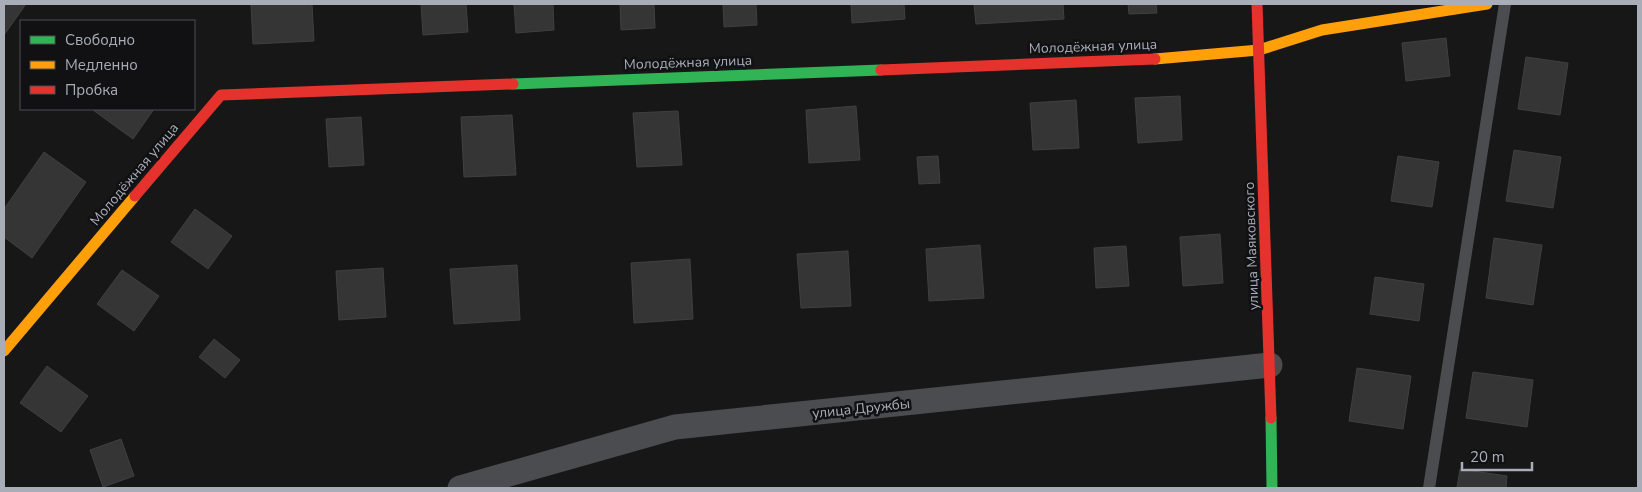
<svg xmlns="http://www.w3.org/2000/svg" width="1642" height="492" font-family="'Nunito Sans',sans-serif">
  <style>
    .building { fill: #353536; stroke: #3f4043 }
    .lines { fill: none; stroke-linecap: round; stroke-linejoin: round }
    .lane { stroke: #4b4c50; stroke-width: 12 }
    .street { stroke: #4b4c50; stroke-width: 25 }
    .fast { stroke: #30b455; stroke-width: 11 }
    .slow { stroke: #ff9f0a; stroke-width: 11 }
    .jam { stroke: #e5322d; stroke-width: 11 }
    .labels { text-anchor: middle; stroke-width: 5; stroke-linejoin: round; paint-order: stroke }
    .street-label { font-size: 14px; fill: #a8adb8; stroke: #111113 }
  </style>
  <rect width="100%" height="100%" fill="#171717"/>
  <path class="building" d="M 4,4 L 26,4 L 4,35 Z
    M 251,4 L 312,4 L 314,41 L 253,44 Z
    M 421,4 L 466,4 L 468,32 L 423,35 Z
    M 514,4 L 553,4 L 554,30 L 516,33 Z
    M 620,4 L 654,4 L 655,28 L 621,30 Z
    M 723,4 L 756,4 L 757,25 L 724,27 Z
    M 851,4 L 904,4 L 905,19 L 852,23 Z
    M 974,4 L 1063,4 L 1064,19 L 976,24 Z
    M 1128,4 L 1156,4 L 1157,13 L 1129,14 Z
    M 1446,38 L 1450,76 L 1406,81 L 1402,43 Z
    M 1526,57 L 1568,63 L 1560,115 L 1518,109 Z
    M 1180,96 L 1182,140 L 1138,143 L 1135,98 Z
    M 1076,100 L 1079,148 L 1033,150 L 1030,103 Z
    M 856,106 L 860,160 L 809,163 L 806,110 Z
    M 94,109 L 154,109 L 133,139 L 93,110 Z
    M 678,111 L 682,165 L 637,167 L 633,113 Z
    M 512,115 L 516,175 L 464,177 L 461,117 Z
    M 361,117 L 364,165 L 329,167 L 326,119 Z
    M 1514,150 L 1561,157 L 1553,208 L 1506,201 Z
    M 44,152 L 86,182 L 32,258 L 4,237 L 4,209 Z
    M 938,156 L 940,183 L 919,184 L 917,157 Z
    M 1398,156 L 1439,162 L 1432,207 L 1391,201 Z
    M 195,209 L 232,236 L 208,269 L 171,242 Z
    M 1220,234 L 1223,283 L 1183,286 L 1180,237 Z
    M 1494,238 L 1542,245 L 1533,305 L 1486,298 Z
    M 980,245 L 984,298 L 929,301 L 926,249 Z
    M 1126,246 L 1129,286 L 1096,288 L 1094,248 Z
    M 848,251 L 851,306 L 801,308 L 797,254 Z
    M 690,259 L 693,319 L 634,323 L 631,263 Z
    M 517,265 L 520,320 L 454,324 L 450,269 Z
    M 383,268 L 386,317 L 339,320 L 336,271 Z
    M 122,270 L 159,296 L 134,331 L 97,304 Z
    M 1375,277 L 1424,284 L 1419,321 L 1370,314 Z
    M 214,339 L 240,360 L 225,378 L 199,357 Z
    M 47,366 L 88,396 L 61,432 L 20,403 Z
    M 1357,368 L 1411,376 L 1403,429 L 1349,421 Z
    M 1473,372 L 1533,380 L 1527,427 L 1466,418 Z
    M 121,439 L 134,476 L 103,487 L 90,450 Z
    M 1460,469 L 1507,476 L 1506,488 L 1457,488 Z"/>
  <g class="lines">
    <path class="lane" d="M 1429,488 L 1505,4"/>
    <path class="street" d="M 460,488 L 675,427 L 1270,365"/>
    <path class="fast" d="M 513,84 L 881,70
      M 1271,418 L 1272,488"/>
    <path class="slow" d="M 1155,59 L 1259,50 L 1322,30 L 1487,4
      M 4,351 L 135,196"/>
    <path class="jam" d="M 1257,4 L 1271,418
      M 881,70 L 1155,59
      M 135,196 L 221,95 L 513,84"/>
  </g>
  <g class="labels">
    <g class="street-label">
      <text transform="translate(1093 46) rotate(-2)" y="5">Молодёжная улица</text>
      <text transform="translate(688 62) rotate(-2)" y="5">Молодёжная улица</text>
      <text transform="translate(134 174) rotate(-50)" y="5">Молодёжная улица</text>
      <text transform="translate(1251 246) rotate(-92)" y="5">улица Маяковского</text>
      <text transform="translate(861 408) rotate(-6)" y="5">улица Дружбы</text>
    </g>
  </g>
  <rect width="1642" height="492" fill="none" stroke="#a8adb8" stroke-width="10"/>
  <rect x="20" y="20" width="175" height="90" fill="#111113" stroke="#4d4f55"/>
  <rect x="30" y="36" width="25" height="8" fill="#30b455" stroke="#4d4f55"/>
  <text x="65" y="45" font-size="15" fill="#a8adb8">Свободно</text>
  <rect x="30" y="61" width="25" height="8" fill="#ff9f0a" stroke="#4d4f55"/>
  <text x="65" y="70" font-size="15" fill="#a8adb8">Медленно</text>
  <rect x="30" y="86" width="25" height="8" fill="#e5322d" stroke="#4d4f55"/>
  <text x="65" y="95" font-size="15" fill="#a8adb8">Пробка</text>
  <path d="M1462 462v8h70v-8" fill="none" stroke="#a8adb8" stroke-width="2.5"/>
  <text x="1470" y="462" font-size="15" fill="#a8adb8" stroke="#111113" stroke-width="4" paint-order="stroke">20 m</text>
</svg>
